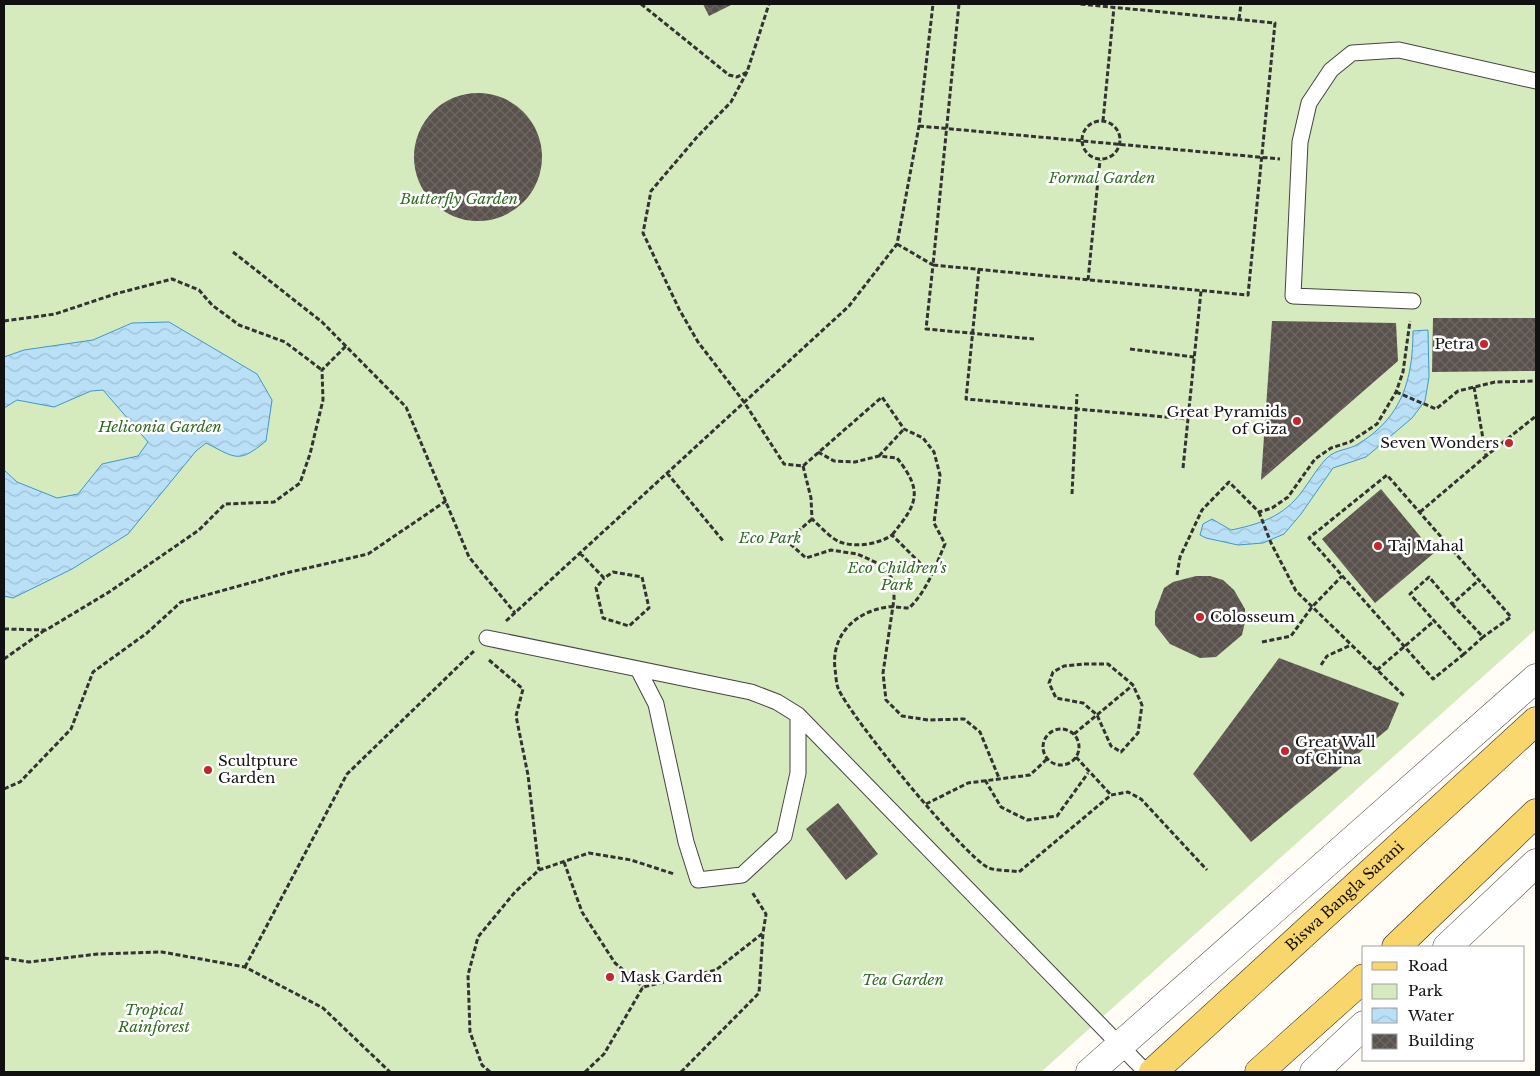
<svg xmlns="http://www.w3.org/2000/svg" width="1540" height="1076" font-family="'Libre Baskerville',serif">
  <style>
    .park { fill: #d5ebbd }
    .water { fill: url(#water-waves); stroke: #3f96cf }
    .building { fill: url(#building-cross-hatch) }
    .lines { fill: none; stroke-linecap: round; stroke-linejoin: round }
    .service-casing { stroke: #444; stroke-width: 17 }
    .tertiary-casing { stroke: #444; stroke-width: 29 }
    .primary-casing { stroke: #222; stroke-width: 29 }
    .path { stroke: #333; stroke-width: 3; stroke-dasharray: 5 2.5; stroke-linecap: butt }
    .service { stroke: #fff; stroke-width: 15 }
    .tertiary { stroke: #fff; stroke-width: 28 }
    .primary { stroke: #f9d66b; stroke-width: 28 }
    .poi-dot { fill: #c4262e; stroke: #fff; stroke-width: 2 }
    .labels { text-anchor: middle; stroke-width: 5; stroke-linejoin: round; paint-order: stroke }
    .park-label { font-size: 15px; font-style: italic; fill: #2f6b1f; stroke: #fff }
    .poi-label { font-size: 15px; fill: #111; stroke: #fff; text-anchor: start }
    .street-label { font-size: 15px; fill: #111; stroke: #fff }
  </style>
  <defs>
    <pattern id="water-waves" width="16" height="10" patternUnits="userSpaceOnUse" patternTransform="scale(1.25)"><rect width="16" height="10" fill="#b9e0f7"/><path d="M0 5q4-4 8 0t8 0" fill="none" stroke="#9ebfd3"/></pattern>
    <pattern id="building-cross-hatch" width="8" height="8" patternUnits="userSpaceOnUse" patternTransform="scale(1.25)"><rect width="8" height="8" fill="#5a524d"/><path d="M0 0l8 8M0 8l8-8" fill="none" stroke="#6d6662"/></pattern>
  </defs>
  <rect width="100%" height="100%" fill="#fffdf5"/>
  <path class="park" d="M 4,4 L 1536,4 L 1536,629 L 1041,1072 L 4,1072 Z"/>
  <path class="water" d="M 169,322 L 257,374 L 272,400 L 266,441 C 238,464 236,458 206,443 L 196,451 L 128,534 L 72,569 L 13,598 L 4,596 L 4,470 L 17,482 L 57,498 L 78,494 L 102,464 L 138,456 L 148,442 L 103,390 L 91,391 L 54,407 L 17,400 L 4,408 L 4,357 L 24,350 L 93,340 L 132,323 Z
    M 1428,330 L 1429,377 L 1425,401 L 1412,418 L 1366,457 L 1333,468 L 1301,514 L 1284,534 L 1263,543 L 1238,545 L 1206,538 L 1200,535 L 1203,524 L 1212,519 L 1231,530 C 1255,525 1277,519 1295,500 C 1307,487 1315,470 1327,458 C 1336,449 1349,450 1358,444 C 1402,418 1413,379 1413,331 Z"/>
  <path class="building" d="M 703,4 L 733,4 L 709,16 Z
    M414 157a64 64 0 1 1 128 0a64 64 0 1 1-128 0Z
    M 1433,318 L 1536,318 L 1536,371 L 1432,372 Z
    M 1272,321 L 1396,323 L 1398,361 L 1261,480 Z
    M 1381,489 L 1434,553 L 1375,603 L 1322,539 Z
    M 1196,576 L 1210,576 L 1223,580 L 1234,590 L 1245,609 L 1245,622 L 1242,635 L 1216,657 L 1200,658 L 1170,644 L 1155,625 L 1155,612 L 1164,588 L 1173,582 Z
    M 1279,658 L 1399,703 L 1388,729 L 1251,842 L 1193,774 Z
    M 838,803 L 878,854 L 846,880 L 806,829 Z"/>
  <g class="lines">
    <defs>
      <path id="service" d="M 1413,301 L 1293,296 L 1300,142 L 1309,103 L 1331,70 L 1352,53 L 1399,50 L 1536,81
        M 487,638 L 751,692 L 777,702 L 798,715 L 1146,1072
        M 638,669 L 656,704 L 686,842 L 698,880 L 742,875 L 784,836 L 798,773 L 798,715"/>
      <path id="tertiary" d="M 1447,947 L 1536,863
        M 1090,1072 L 1536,678
        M 1314,1072 L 1364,1025"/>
      <g id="primary">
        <path d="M 1396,947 L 1536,813"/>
        <path id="s1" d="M 1153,1072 L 1536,721"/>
        <path d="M 1259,1072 L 1364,978"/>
      </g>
    </defs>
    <use href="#service" class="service-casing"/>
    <use href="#tertiary" class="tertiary-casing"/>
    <use href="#primary" class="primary-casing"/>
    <path class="path" d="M 641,4 L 729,75 L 737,77 L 747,72 L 769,4
      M 959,4 L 933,265 L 1248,295 L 1275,23 L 1080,4
      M 1239,19 L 1241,4
      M 747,72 L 731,102 L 697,137 L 651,191 L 643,233 L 679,309 L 698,342 L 744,402 L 784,464 L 803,466 L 882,397 L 904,429 L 923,438 L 934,452 L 940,475 L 934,523 L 945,544 C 935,567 927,591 909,608 C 902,608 894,606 887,607 C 854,612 831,636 835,669 C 836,675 836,683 838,688 C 848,714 966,859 989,868 C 997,871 1009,870 1019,872 L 1111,795 L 1128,792 L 1141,799 L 1207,870
      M1082 140a19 19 0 1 1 38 0a19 19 0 1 1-38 0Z
      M 1103,121 L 1114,7
      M 919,126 L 1280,159
      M 897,244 L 933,265 L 926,329 L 1034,339
      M 233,252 L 322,322 L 406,407 L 469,557 L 515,613
      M 979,269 L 966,399 L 1188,419
      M 1088,280 L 1100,160
      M 4,321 L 55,314 L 115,294 L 172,279 L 199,290 L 212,305 L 239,325 L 285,342 L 322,370
      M 1130,349 L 1194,357
      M 1474,387 L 1486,456 L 1536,416
      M 1396,392 L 1436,409 L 1458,391 L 1495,382 L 1536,381
      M 818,452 L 834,461 L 855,462 L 879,456 L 897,458 C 924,492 917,504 892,535
      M 879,456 L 904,429
      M 803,466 L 811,498 L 812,519 C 820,526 830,538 840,542 C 856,548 879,544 892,535 L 932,575
      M 1183,468 L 1201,291
      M 667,473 L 724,542
      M 1072,494 L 1077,394
      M 1259,512 L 1271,543 L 1296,591 L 1404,696
      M 1420,512 L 1486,456
      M 812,519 L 787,541 L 806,558 L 831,550 L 857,554 L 882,565 L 894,581 L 894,599 L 883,673 L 886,700 L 902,716 L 928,720 L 964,719 L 980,732 L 999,778
      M 580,553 L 604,578 L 613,572 L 642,577 L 649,608 L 629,626 L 603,618 L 596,588 L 604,578
      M 1177,575 L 1180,557 L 1202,510 L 1229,482 L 1259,512 L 1272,508 L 1288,497 L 1315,459 L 1331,448 L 1350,442 L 1377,424 L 1396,392 L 1403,372 L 1410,321
      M 1452,604 L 1483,637 L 1464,654 L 1410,594 L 1429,577 L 1452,604 L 1480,579
      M 506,621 L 849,306 L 897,244 L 919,126 L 933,4
      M 4,629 L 46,630 L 109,592 L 199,530 L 225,504 L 274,502 L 300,483 L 310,454 L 323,400 L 322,370 L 346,346
      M 1262,642 L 1291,636 L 1312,607 L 1342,576
      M 1464,654 L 1433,679 L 1309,538 L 1387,475 L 1511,617 L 1483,637
      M 4,659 L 45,630
      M 489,660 L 523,689 L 516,716 L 528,775 L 539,870
      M 1084,664 L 1108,664 L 1133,685 L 1142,705 L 1138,733 L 1121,752 L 1111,746 L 1097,715 L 1083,703 L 1056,698 L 1049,683 L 1053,672 L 1064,666 Z
      M 1321,665 L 1327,656 L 1351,645
      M 1377,670 L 1434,621
      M1043 747a18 18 0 1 1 36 0a18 18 0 1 1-36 0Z
      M 1074,734 L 1133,685
      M 1076,757 L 1111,795
      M 985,780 L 1001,807 L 1027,820 L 1057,816 L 1088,773
      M 4,789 L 20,782 L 71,729 L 93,672 L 147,633 L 181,602 L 286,573 L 368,554 L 446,501
      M 926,804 L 968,783 L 1030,775 L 1047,759
      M 564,862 L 582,912 L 615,963 L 643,987
      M 4,958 L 29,962 L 98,954 L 162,952 L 245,967 L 323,1008 L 390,1072
      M 245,967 L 347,774 L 474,651
      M 490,1072 L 482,1065 L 470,1032 L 468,975 L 478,937 L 515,892 L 539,870 L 589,853 L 631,860 L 674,874
      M 585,1072 L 604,1054 L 643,987 L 716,970 L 763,933 L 766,914 L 752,892
      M 681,1072 L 759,993 L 763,933"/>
    <use href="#service" class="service"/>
    <use href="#tertiary" class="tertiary"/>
    <use href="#primary" class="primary"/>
  </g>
  <g class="poi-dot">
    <circle cx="1484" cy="344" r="5"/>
    <circle cx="1297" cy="421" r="5"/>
    <circle cx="1509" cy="443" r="5"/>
    <circle cx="1378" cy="546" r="5"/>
    <circle cx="1200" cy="617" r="5"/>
    <circle cx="1285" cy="751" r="5"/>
    <circle cx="208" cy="770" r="5"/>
    <circle cx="610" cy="977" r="5"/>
  </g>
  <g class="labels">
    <g class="park-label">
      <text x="1102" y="183">Formal Garden</text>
      <text x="459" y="204">Butterfly Garden</text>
      <text x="160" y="432">Heliconia Garden</text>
      <text x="770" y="543">Eco Park</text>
      <text x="897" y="573">Eco Children's<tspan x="897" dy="17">Park</tspan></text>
      <text x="903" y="985">Tea Garden</text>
      <text x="154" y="1015">Tropical<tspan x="154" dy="17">Rainforest</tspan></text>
    </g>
    <g class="poi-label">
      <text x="1474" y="349" text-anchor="end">Petra</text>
      <text x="1287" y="417" text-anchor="end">Great Pyramids<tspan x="1287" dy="17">of Giza</tspan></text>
      <text x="1499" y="448" text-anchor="end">Seven Wonders</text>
      <text x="1388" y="551">Taj Mahal</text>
      <text x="1210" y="622">Colosseum</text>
      <text x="1295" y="747">Great Wall<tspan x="1295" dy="17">of China</tspan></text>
      <text x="218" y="766">Scultpture<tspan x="218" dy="17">Garden</tspan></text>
      <text x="620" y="982">Mask Garden</text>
    </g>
    <g class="street-label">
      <text dy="5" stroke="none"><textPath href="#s1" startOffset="260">Biswa Bangla Sarani</textPath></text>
    </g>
  </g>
  <rect width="1540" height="1076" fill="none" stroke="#111111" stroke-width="10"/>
  <rect x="1362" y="946" width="162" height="115" fill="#ffffff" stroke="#a0a0a0"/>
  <rect x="1372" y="962" width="25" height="8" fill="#f9d66b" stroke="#a0a0a0"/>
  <text x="1408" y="971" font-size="15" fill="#111111">Road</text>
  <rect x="1372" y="984" width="25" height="15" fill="#d5ebbd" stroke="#a0a0a0"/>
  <text x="1408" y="996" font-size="15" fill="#111111">Park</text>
  <rect x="1372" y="1008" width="25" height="15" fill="url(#water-waves)" stroke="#a0a0a0"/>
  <text x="1408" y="1021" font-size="15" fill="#111111">Water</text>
  <rect x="1372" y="1034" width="25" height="15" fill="url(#building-cross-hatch)" stroke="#a0a0a0"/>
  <text x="1408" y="1046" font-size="15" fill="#111111">Building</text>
</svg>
